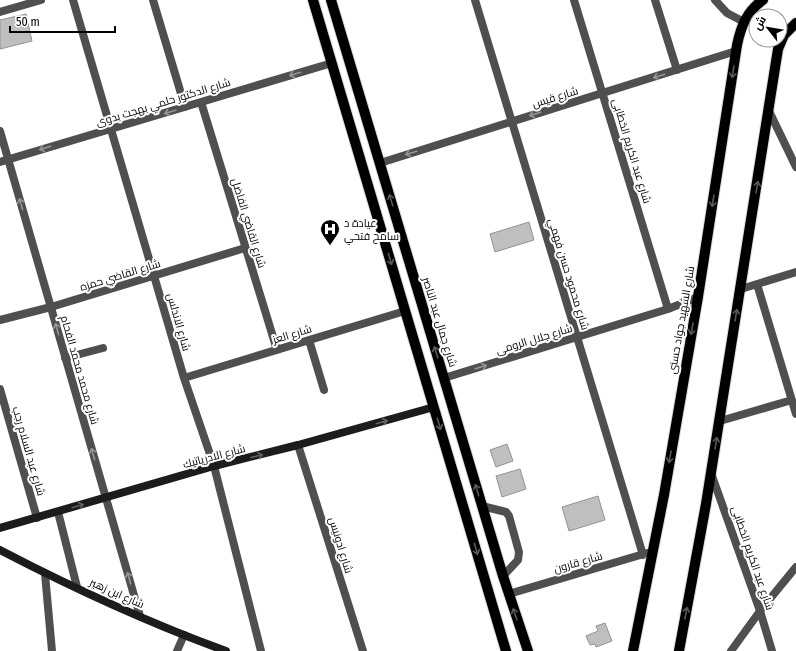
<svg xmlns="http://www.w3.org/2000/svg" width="796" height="651" font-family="'Fira Sans Condensed',Cairo,sans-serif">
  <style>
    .building { fill: #bfbfbf; stroke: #939393 }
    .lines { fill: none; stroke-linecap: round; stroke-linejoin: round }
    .primary-casing { stroke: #dbdbdb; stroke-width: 12 }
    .lane { stroke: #4f4f4f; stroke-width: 8 }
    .street { stroke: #4f4f4f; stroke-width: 8 }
    .secondary { stroke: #1c1c1c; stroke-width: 8 }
    .primary { stroke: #000; stroke-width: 10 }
    .oneway { stroke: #595959 }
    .oneway2 { stroke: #959595 }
    .oneway3 { stroke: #606060 }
    .labels { text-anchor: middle; stroke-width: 4; stroke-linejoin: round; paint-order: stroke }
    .street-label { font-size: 11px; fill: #000; stroke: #fff }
    .poi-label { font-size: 11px; fill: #000; stroke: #fff; text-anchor: start }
  </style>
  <rect width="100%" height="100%" fill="#fff"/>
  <path class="building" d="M 26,14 L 32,41 L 0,49 L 0,20 Z
    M 529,222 L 534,240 L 495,252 L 490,234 Z
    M 507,444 L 513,461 L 496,467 L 490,450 Z
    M 520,469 L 526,489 L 502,497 L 496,476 Z
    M 598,496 L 605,520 L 569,531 L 562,507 Z
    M 605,623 L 612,641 L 596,647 L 595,644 L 590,645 L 586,636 L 598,631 L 596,626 Z"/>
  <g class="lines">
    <defs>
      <path id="primary" d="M 313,0 L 506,651
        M 331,0 L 503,576 L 528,651
        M 633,651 L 664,495 L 698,297 L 737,45 C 741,26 747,11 763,0
        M 679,651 L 706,504 L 778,49 L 784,35 L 796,23"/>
    </defs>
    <use href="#primary" class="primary-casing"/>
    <path class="lane" d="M 482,506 L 506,512 L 509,516 L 519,552 L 518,560 L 503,576"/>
    <path class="street" d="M 73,0 L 184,378 L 214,466 L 261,651
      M 153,0 L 185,107
      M 475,0 L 643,555
      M 574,0 L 668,309
      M 655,0 L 677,70
      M 715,0 L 727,13 L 744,22
      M 0,12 L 41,0
      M 201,102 L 277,350
      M 769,111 L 796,167
      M 0,131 L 140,616
      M 0,162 L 332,63
      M 380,163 L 736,51
      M 757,284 L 796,414
      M 741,289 L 796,272
      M 0,320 L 51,307 L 245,248
      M 309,340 L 324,390
      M 65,358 L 103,348
      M 184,378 L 405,311
      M 444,378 L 668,309 L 698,297
      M 0,389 L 37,518
      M 720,421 L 792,400
      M 298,445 L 363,651
      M 711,473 L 760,611 L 772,651
      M 58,512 L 77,587
      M 45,574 L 52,651
      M 509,594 L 647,553
      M 177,651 L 184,635
      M 731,651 L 760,611 L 796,567"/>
    <path class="secondary" d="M 0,528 L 214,466 L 298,445 L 434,407
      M 0,550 C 73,588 149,623 226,651"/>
    <use href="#primary" class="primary"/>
  </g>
  <defs><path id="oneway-shaft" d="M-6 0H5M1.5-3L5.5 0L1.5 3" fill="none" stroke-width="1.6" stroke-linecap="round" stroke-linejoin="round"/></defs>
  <g class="oneway">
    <use href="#oneway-shaft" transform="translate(733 72) rotate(99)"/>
    <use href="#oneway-shaft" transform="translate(757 187) rotate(-81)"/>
    <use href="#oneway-shaft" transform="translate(391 200) rotate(-107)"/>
    <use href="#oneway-shaft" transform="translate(713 201) rotate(99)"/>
    <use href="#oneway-shaft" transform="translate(390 259) rotate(74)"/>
    <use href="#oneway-shaft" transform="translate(736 315) rotate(-81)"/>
    <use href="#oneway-shaft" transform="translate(692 329) rotate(100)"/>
    <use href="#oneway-shaft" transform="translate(436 352) rotate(-107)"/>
    <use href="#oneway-shaft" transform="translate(439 424) rotate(74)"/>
    <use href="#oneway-shaft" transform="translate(716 443) rotate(-81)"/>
    <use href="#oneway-shaft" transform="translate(670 457) rotate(100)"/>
    <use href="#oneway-shaft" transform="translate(477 490) rotate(-107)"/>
    <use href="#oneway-shaft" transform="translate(476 549) rotate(74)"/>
    <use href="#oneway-shaft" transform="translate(686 613) rotate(-79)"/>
    <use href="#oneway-shaft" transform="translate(515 614) rotate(-109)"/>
  </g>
  <g class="oneway2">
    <use href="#oneway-shaft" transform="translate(295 74) rotate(163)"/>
    <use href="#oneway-shaft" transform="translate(659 76) rotate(163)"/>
    <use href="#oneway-shaft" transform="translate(170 112) rotate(164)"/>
    <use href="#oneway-shaft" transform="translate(535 114) rotate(163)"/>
    <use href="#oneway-shaft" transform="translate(45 148) rotate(163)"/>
    <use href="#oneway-shaft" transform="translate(411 153) rotate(163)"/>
    <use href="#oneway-shaft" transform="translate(21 204) rotate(-106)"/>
    <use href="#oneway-shaft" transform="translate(57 329) rotate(-106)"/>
    <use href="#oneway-shaft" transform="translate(481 367) rotate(-17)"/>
    <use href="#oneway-shaft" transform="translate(93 454) rotate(-106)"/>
    <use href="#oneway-shaft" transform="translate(129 578) rotate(-106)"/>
  </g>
  <g class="oneway3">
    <use href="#oneway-shaft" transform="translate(382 422) rotate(-16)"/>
    <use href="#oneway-shaft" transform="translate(257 456) rotate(-14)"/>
    <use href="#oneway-shaft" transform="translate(78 506) rotate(-17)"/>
  </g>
  <defs>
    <symbol id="hospital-pin" viewBox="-11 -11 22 30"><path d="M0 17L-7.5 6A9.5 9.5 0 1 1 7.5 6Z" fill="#000" stroke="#fff"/><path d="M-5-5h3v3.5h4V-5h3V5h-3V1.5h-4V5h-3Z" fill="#fff"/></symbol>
  </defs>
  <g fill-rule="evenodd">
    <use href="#hospital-pin" x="319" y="218" width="22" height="30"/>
  </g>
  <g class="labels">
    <g class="street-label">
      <text transform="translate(555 97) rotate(-17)" y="4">شارع قيس</text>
      <text transform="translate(163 102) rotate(-17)" y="4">شارع الدكتور حلمي بهجت بدوى</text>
      <text transform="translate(632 151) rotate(73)" y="4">شارع عبد الكريم الخطابى</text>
      <text transform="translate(249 223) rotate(73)" y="4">شارع القاضي الفاضل</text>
      <text transform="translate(569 274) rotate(73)" y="4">شارع محمود حسن فهمي</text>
      <text transform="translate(120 275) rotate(-17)" y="4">شارع القاضي حمزه</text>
      <text transform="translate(681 320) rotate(-80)" y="4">شارع الشهيد جواد حسنى</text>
      <text transform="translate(179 322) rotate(74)" y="4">شارع الاندلس</text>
      <text transform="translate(440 322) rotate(73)" y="4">شارع جمال عبد الناصر</text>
      <text transform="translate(292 334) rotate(-17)" y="4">شارع العز</text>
      <text transform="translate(534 339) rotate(-17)" y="4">شارع جلال الرومى</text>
      <text transform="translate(80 370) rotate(74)" y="4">شارع محمد محمد الفحام</text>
      <text transform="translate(29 451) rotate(74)" y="4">شارع عبد السلام رجب</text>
      <text transform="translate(214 456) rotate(-15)" y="4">شارع الادرياتيك</text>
      <text transform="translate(341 545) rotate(73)" y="4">شارع ادونيس</text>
      <text transform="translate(753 558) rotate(71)" y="4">شارع عبد الكريم الخطابى</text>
      <text transform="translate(578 562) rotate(-16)" y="4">شارع قارون</text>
      <text transform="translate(117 593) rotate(24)" y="4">شارع ابن زهير</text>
    </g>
    <g class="poi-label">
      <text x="344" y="227">عيادة د<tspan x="344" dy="13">سامح فتحي</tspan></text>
    </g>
  </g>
  <g transform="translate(768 28) rotate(301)"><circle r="19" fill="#ffffff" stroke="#999999"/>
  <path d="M0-3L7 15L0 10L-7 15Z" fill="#000000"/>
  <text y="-6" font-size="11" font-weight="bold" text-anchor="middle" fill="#000000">ش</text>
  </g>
  <path d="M10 26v6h105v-6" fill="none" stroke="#000000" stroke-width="2"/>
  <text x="16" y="26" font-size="12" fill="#000000" stroke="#ffffff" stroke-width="3" paint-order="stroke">50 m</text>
</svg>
